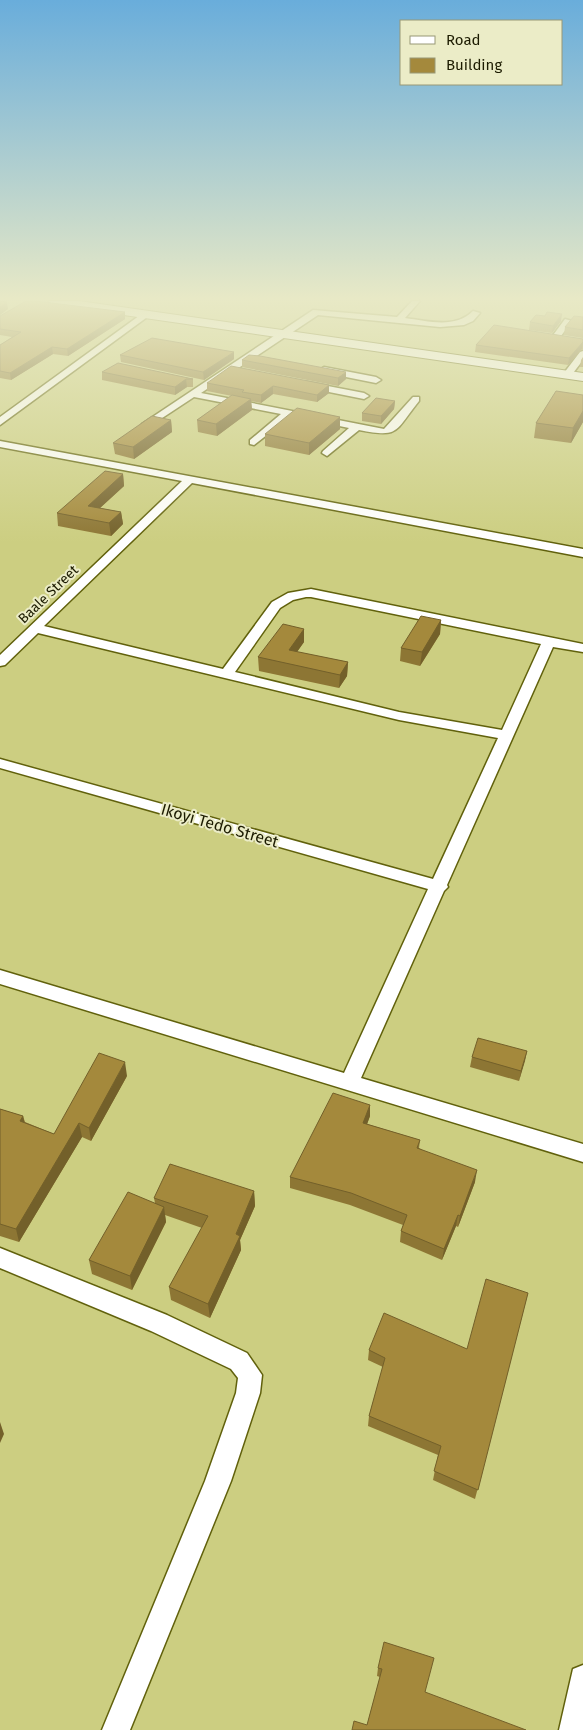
<svg xmlns="http://www.w3.org/2000/svg" width="583" height="1730" font-family="'Fira Sans',sans-serif">
  <style>
    .lines { fill: none; stroke-linecap: round; stroke-linejoin: round }
    .minor-casing { stroke: #61610c; stroke-width: 3 }
    .secondary-casing { stroke: #61610c; stroke-width: 2 }
    .minor { fill: #fff; fill-rule: evenodd }
    .secondary { fill: #fff; fill-rule: evenodd }
    .wall { fill: #8d7634 }
    .shaded-wall { fill: #73602a }
    .building { fill: #a4893c; stroke: #73602a }
    .labels { text-anchor: middle; stroke-width: 4; stroke-linejoin: round; paint-order: stroke }
    .far-street-label { font-size: 14px; fill: #1c1b00; stroke: #ebecc7 }
    .street-label { font-size: 16px; fill: #1c1b00; stroke: #ebecc7 }
  </style>
  <rect width="100%" height="100%" fill="#ccce81"/>
  <g class="lines">
    <defs>
      <path id="minor" d="M 412,301 L 420,301 L 405,318 C 428,321 455,329 473,311 L 480,313 L 473,321 L 464,325 L 440,327 L 318,315 L 201,393 L 384,429 L 413,397 L 419,397 L 419,401 C 394,432 400,438 359,430 L 327,456 L 322,453 L 323,451 L 349,428 L 291,416 L 254,445 L 250,444 L 250,440 L 281,414 L 194,397 L 150,426 L 142,424 L 313,310 L 397,317 Z
        M 143,313 L 150,315 L 0,425 L 0,417 Z
        M 565,319 L 572,321 L 558,340 L 552,340 L 551,338 Z
        M 583,351 L 583,360 L 570,377 L 564,377 L 564,373 L 580,352 Z
        M 324,367 L 376,377 L 381,380 L 376,383 L 321,372 L 319,370 Z
        M 307,382 L 364,393 L 369,396 L 364,399 L 304,387 L 304,383 Z
        M 0,441 L 583,549 L 583,557 L 192,483 L 44,626 L 223,669 L 272,602 L 288,593 L 311,589 L 583,644 L 583,652 L 553,647 L 447,885 L 448,887 L 444,891 L 361,1078 L 583,1144 L 583,1162 L 0,984 L 0,970 L 344,1073 L 428,889 L 0,768 L 0,759 L 433,879 L 498,738 L 399,720 L 38,633 L 5,665 L 0,666 L 0,655 L 182,481 L 0,447 ZM 306,597 L 311,597 L 541,644 L 502,730 L 399,712 L 235,672 L 280,608 L 293,600 Z
        M 0,1248 L 167,1315 L 247,1353 L 262,1375 L 260,1393 L 231,1481 L 130,1730 L 102,1730 L 205,1481 L 236,1393 L 238,1378 L 231,1369 L 151,1331 L 0,1268 Z
        M 583,1665 L 583,1730 L 559,1730 L 573,1669 Z"/>
      <path id="secondary" d="M 48,301 L 79,301 L 583,373 L 583,381 L 54,305 Z"/>
    </defs>
    <use href="#minor" class="minor-casing"/>
    <use href="#secondary" class="secondary-casing"/>
    <use href="#minor" class="minor"/>
    <use href="#secondary" class="secondary"/>
  </g>
  <path class="wall" d="M 125,312 L 125,319 L 68,356 L 53,354 L 11,380 L 0,378 L 0,345 L 12,337 L 0,335 L 0,316 Z
    M 545,316 L 561,321 L 552,333 L 529,330 L 530,322 Z
    M 583,317 L 583,338 L 564,335 L 565,327 Z
    M 583,339 L 583,350 L 582,349 L 568,365 L 475,352 L 476,345 Z
    M 120,355 L 234,359 L 204,380 L 121,362 Z
    M 583,357 L 583,367 L 580,367 L 581,360 Z
    M 242,360 L 346,379 L 338,386 L 242,367 Z
    M 102,372 L 193,379 L 193,387 L 187,387 L 175,395 L 102,380 Z
    M 207,383 L 329,385 L 329,393 L 317,402 L 273,394 L 261,403 L 251,401 L 252,410 L 217,436 L 198,432 L 197,420 L 232,396 L 207,391 Z
    M 583,395 L 583,422 L 571,443 L 534,438 L 536,423 Z
    M 395,401 L 394,409 L 381,424 L 362,421 L 362,413 Z
    M 340,417 L 340,429 L 309,455 L 265,446 L 265,434 Z
    M 171,420 L 172,432 L 134,459 L 115,454 L 113,443 Z
    M 123,474 L 124,486 L 100,508 L 121,512 L 123,524 L 111,536 L 58,526 L 57,513 Z
    M 441,620 L 440,634 L 420,666 L 400,661 L 401,648 Z
    M 304,629 L 304,642 L 297,652 L 348,662 L 347,676 L 339,688 L 259,671 L 258,657 Z
    M 527,1051 L 519,1081 L 470,1067 L 472,1057 Z
    M 127,1076 L 91,1141 L 82,1137 L 19,1242 L 0,1236 L 0,1109 L 23,1116 L 25,1122 L 54,1134 Z
    M 370,1105 L 370,1116 L 367,1124 L 420,1140 L 419,1148 L 475,1182 L 458,1227 L 456,1226 L 442,1260 L 400,1242 L 401,1231 L 403,1225 L 350,1205 L 290,1188 L 290,1177 Z
    M 254,1191 L 255,1206 L 240,1240 L 241,1250 L 210,1318 L 171,1300 L 169,1287 L 202,1228 L 165,1215 L 166,1222 L 132,1290 L 92,1274 L 89,1260 L 155,1203 L 154,1198 Z
    M 528,1293 L 475,1499 L 433,1480 L 438,1455 L 368,1426 L 369,1416 L 383,1367 L 368,1360 L 369,1350 L 467,1349 Z
    M 434,1658 L 367,1725 L 380,1677 L 377,1676 L 378,1668 Z"/>
  <path class="shaded-wall" d="M 7,302 L 8,309 L 0,315 L 0,307 Z
    M 125,312 L 125,319 L 68,356 L 67,349 Z
    M 562,314 L 561,321 L 552,333 L 553,326 Z
    M 583,342 L 582,349 L 568,365 L 569,358 Z
    M 52,347 L 53,354 L 11,380 L 10,373 Z
    M 234,352 L 234,359 L 204,380 L 203,372 Z
    M 346,372 L 346,379 L 338,386 L 338,378 Z
    M 186,379 L 187,387 L 175,395 L 175,387 Z
    M 329,385 L 329,393 L 317,402 L 317,395 Z
    M 273,386 L 273,394 L 261,403 L 261,395 Z
    M 251,399 L 252,410 L 217,436 L 216,424 Z
    M 395,401 L 394,409 L 381,424 L 381,416 Z
    M 583,411 L 583,422 L 571,443 L 573,428 Z
    M 340,417 L 340,429 L 309,455 L 309,443 Z
    M 171,420 L 172,432 L 134,459 L 133,447 Z
    M 123,474 L 124,486 L 89,518 L 88,506 Z
    M 121,512 L 123,524 L 111,536 L 109,523 Z
    M 441,620 L 440,634 L 420,666 L 422,652 Z
    M 304,629 L 304,642 L 289,663 L 289,650 Z
    M 348,662 L 347,676 L 339,688 L 340,675 Z
    M 527,1051 L 525,1061 L 519,1081 L 521,1071 Z
    M 125,1062 L 127,1076 L 91,1141 L 89,1128 Z
    M 370,1105 L 370,1116 L 363,1135 L 363,1123 Z
    M 23,1116 L 26,1129 L 20,1121 Z
    M 79,1123 L 82,1137 L 19,1242 L 16,1229 Z
    M 477,1170 L 475,1182 L 458,1227 L 460,1216 Z
    M 254,1191 L 255,1206 L 240,1240 L 241,1250 L 210,1318 L 208,1304 Z
    M 164,1207 L 166,1222 L 132,1290 L 130,1276 Z
    M 458,1215 L 456,1226 L 442,1260 L 444,1249 Z
    M 0,1422 L 4,1434 L 0,1443 Z"/>
  <path class="building" d="M 0,301 L 7,302 L 0,307 Z
    M 26,301 L 35,301 L 125,312 L 67,349 L 52,347 L 10,373 L 0,371 L 0,345 L 21,332 L 0,329 L 0,316 Z
    M 547,312 L 562,314 L 553,326 L 530,322 L 536,315 L 545,316 Z
    M 574,316 L 583,317 L 583,330 L 565,327 Z
    M 494,325 L 583,339 L 583,342 L 569,358 L 476,345 Z
    M 152,338 L 234,352 L 203,372 L 120,355 Z
    M 249,355 L 260,356 L 346,372 L 338,378 L 242,360 Z
    M 118,363 L 193,379 L 186,379 L 175,387 L 102,372 Z
    M 231,366 L 329,385 L 317,395 L 273,386 L 261,395 L 242,392 L 244,390 L 207,383 Z
    M 556,391 L 583,395 L 583,411 L 573,428 L 536,423 Z
    M 232,395 L 251,399 L 216,424 L 197,420 Z
    M 376,398 L 395,401 L 381,416 L 362,413 Z
    M 297,408 L 340,417 L 309,443 L 265,434 Z
    M 152,416 L 171,420 L 133,447 L 113,443 Z
    M 105,471 L 123,474 L 88,506 L 121,512 L 109,523 L 57,513 Z
    M 421,616 L 441,620 L 422,652 L 401,648 Z
    M 283,624 L 304,629 L 289,650 L 348,662 L 340,675 L 258,657 Z
    M 478,1038 L 527,1051 L 521,1071 L 472,1057 Z
    M 99,1053 L 125,1062 L 89,1128 L 79,1123 L 16,1229 L 0,1224 L 0,1109 L 23,1116 L 20,1121 L 54,1134 Z
    M 333,1093 L 370,1105 L 363,1123 L 420,1140 L 417,1148 L 477,1170 L 460,1216 L 458,1215 L 444,1249 L 401,1231 L 407,1215 L 351,1193 L 290,1177 Z
    M 170,1164 L 254,1191 L 236,1234 L 240,1236 L 208,1304 L 169,1287 L 208,1216 L 154,1198 Z
    M 128,1192 L 164,1207 L 130,1276 L 89,1260 Z
    M 486,1279 L 528,1293 L 478,1490 L 434,1471 L 441,1446 L 369,1416 L 385,1358 L 369,1350 L 384,1313 L 467,1349 Z
    M 384,1642 L 434,1658 L 425,1692 L 526,1730 L 352,1730 L 354,1721 L 367,1725 L 382,1669 L 378,1668 Z"/>
  <linearGradient id="sky" x2="0" y2="1"><stop stop-color="#69addb"/><stop offset="0.55" stop-color="#e8e9c6"/><stop offset="1" stop-color="#e8e9c6" stop-opacity="0"/></linearGradient>
  <rect width="583" height="543" fill="url(#sky)"/>
  <g class="labels">
    <g class="far-street-label">
      <text transform="translate(48 594) rotate(-44)" y="5">Baale Street</text>
    </g>
    <g class="street-label">
      <text transform="translate(220 825) rotate(16)" y="6">Ikoyi Tedo Street</text>
    </g>
  </g>
  <rect x="400" y="20" width="162" height="65" fill="#ebecc7" stroke="#989877"/>
  <rect x="410" y="36" width="25" height="8" fill="#ffffff" stroke="#989877"/>
  <text x="446" y="45" font-size="15" fill="#1c1b00">Road</text>
  <rect x="410" y="58" width="25" height="15" fill="#a4893c" stroke="#989877"/>
  <text x="446" y="70" font-size="15" fill="#1c1b00">Building</text>
</svg>
